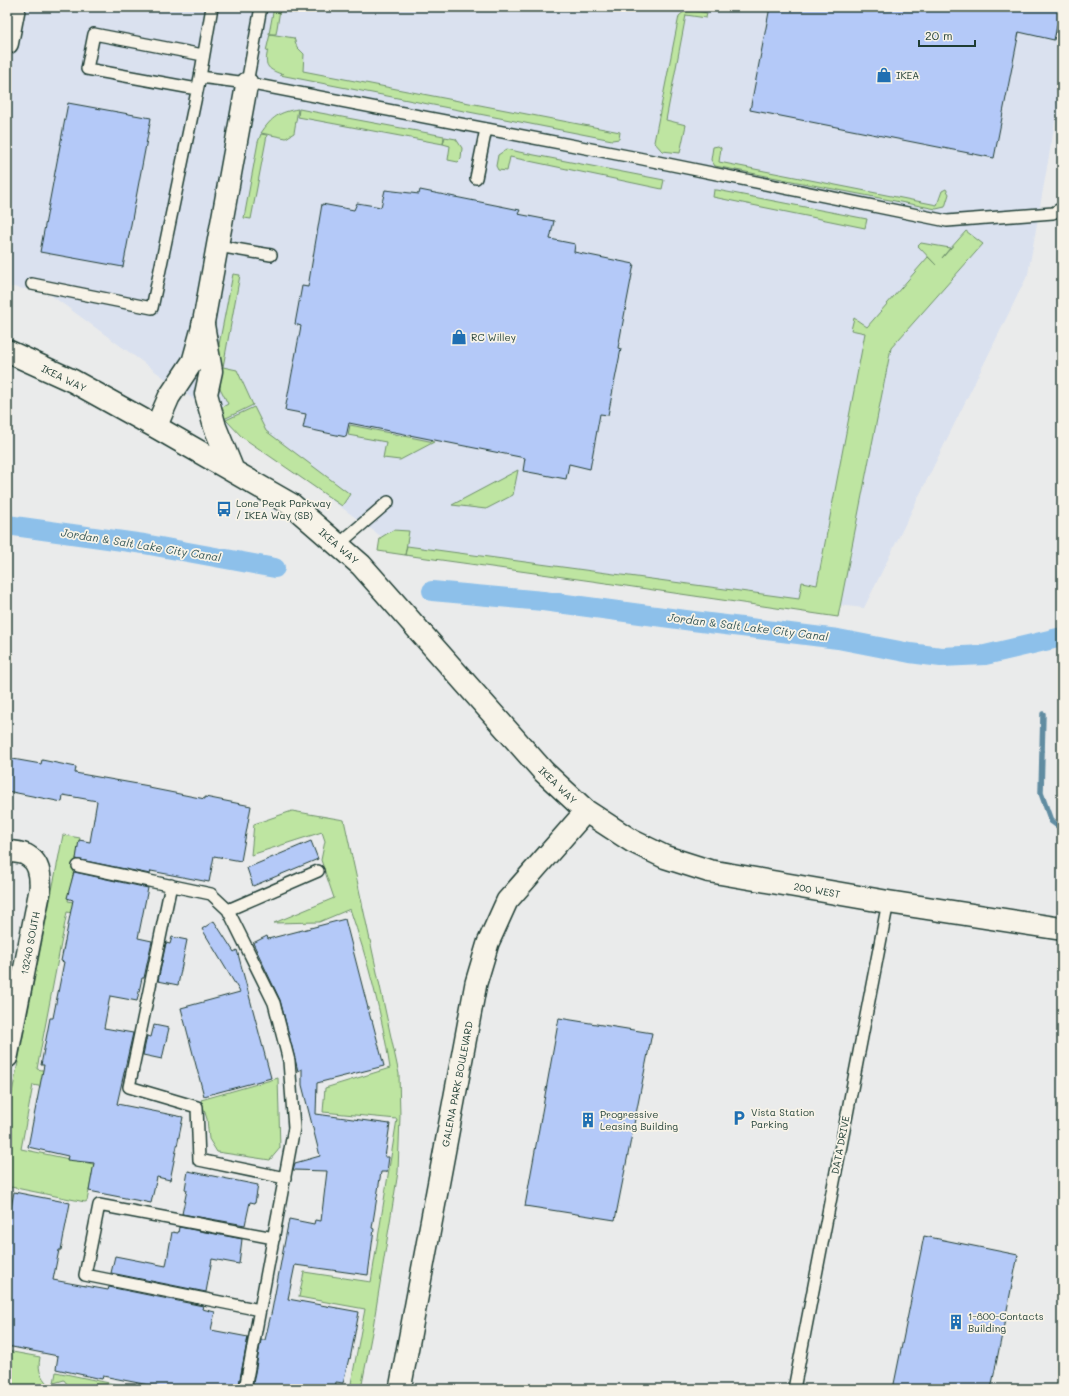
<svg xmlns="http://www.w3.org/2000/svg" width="1069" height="1396" font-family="Mali,sans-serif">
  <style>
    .built { fill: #dae1ef }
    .green { fill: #bee5a1; stroke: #6e916a }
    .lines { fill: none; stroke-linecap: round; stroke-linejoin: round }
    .stream { stroke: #618ca1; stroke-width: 5.5 }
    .canal { stroke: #8dc0ea; stroke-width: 20 }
    .building { fill: #b4c9f8; stroke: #1f3d34 }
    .lane-casing { stroke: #1f3d34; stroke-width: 14 }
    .street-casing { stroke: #1f3d34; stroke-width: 24 }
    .secondary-casing { stroke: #1f3d34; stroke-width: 25 }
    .lane { stroke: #f7f3e8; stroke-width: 11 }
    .street { stroke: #f7f3e8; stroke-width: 21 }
    .secondary { stroke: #f7f3e8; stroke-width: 22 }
    .labels { text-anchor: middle; stroke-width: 3.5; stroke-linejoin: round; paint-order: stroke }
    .poi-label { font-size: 10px; fill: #1f3d34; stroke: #f7f3e8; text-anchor: start }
    .street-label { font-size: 10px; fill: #1f3d34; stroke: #f7f3e8 }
    .water-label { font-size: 11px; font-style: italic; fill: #355758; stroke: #f7f3e8 }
  </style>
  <rect width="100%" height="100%" fill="#eaebeb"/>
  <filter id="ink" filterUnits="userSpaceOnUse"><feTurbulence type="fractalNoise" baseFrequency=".025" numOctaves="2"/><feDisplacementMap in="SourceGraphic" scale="8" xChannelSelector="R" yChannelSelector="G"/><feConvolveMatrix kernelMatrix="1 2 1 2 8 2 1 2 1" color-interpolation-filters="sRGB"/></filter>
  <g filter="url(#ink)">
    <path class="built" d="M 7,7 L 1062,7 L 1062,83 L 1028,274 L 864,608 L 408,556 L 48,293 L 7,286 Z"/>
    <path class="green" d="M 274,7 L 297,7 L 296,13 L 280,10 L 276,34 L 269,34 Z
      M 687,9 L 707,13 L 706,18 L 686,15 L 666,120 L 686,125 L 680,153 L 662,151 L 654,142 L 679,16 Z
      M 270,34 L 294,38 L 297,47 L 304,54 L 303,71 L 620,132 L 619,139 L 612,140 L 280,75 L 284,73 L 281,74 C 267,69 264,65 268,50 L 266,51 Z
      M 298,109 L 294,133 L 286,138 L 261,133 C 272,117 279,112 298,109 Z
      M 299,109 L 444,136 L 443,144 L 298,117 Z
      M 261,134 L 267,135 L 251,219 L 244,218 L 258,142 Z
      M 445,137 L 456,139 L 462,148 L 461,159 L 458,162 L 448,160 L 450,146 L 443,144 Z
      M 718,146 L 721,148 L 719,162 L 937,205 L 942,191 L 946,189 L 949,194 L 945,207 L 936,209 L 715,166 L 711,160 L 713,147 Z
      M 507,149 L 519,152 L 664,180 L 662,189 L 510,157 L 507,171 L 498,170 L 496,166 L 498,155 Z
      M 714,190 L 717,190 L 867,219 L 865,228 L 713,197 Z
      M 966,231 L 983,244 L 891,348 L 838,617 L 592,581 L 405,555 L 407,546 L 799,599 L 802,582 L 817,585 L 865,333 L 851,330 L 854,318 L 867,327 L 928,257 L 936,265 L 918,246 L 921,243 L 950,248 L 942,258 Z
      M 233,274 L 240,275 L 223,367 L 237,370 L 253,405 L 224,419 L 219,409 L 228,404 L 220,388 L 220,385 L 218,394 L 212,396 L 213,375 Z
      M 254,407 L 266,431 L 350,494 L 342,506 L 242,437 L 226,420 Z
      M 350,425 L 434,442 L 400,460 L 383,458 L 386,442 L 348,435 Z
      M 518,470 L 513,495 L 486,509 L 452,505 Z
      M 393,530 L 409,531 L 405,555 L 378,551 L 380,538 Z
      M 292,811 L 344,820 L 399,1074 L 400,1116 L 398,1172 L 373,1327 L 361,1389 L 350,1389 L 365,1309 L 299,1297 L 304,1272 L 371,1282 L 397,1119 L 323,1112 L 325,1088 L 390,1068 C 382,1014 368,961 350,909 L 319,922 L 274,923 L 334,898 L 321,860 L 325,841 L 322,832 L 251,855 L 254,824 Z
      M 63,835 L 80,838 L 68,901 L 143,916 L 134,925 L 67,912 L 37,1069 L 105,1082 L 102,1098 L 33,1085 L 21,1149 L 93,1164 L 94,1165 L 87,1201 L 85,1202 L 11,1187 L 7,1209 L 7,1118 Z
      M 278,1078 L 280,1148 L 270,1160 L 217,1152 L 209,1139 L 207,1119 L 201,1100 Z
      M 7,1351 L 40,1357 C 37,1373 42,1378 52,1389 L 7,1389 Z
      M 56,1372 L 138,1389 L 73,1389 L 70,1388 L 64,1380 L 54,1383 Z"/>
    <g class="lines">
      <path class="stream" d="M 1060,586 L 1062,560
        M 1043,714 L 1041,793 L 1051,821 L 1062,829"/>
      <path class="canal" d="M 7,525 L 144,544 L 275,568
        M 432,591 L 543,601 L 693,621 L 838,639 L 910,653 L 941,657 L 985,655 L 1062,637"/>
    </g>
    <path class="building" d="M 770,7 L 1061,7 L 1054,40 L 1019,32 L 994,158 L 750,110 Z
      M 68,103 L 151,118 L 123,267 L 40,252 Z
      M 385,190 L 419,194 L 420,190 L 520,210 L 518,214 L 554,221 L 550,239 L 575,244 L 574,252 L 634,264 L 618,348 L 621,349 L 608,415 L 600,414 L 590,469 L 569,464 L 566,479 L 523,471 L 525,458 L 349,423 L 346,437 L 303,428 L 306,414 L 285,410 L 301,326 L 295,324 L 302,286 L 308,287 L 322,204 L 354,210 L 357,203 L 381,207 Z
      M 7,758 L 41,764 L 42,760 L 76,767 L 75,773 L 149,786 L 149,788 L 205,799 L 205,797 L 251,806 L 241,861 L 214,856 L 209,882 L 151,871 L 150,874 L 76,859 L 79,840 L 90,842 L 97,801 L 63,795 L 62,802 L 7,791 Z
      M 311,841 L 318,859 L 253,886 L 247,868 Z
      M 74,872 L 148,888 L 138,938 L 152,941 L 144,978 L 142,978 L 137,1001 L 110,996 L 104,1028 L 133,1033 L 117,1104 L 183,1117 L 170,1180 L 157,1177 L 151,1203 L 89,1191 L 94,1163 L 67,1160 L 68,1156 L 28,1147 L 44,1065 L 41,1065 L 50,1018 L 53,1018 L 64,962 L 61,961 L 73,900 L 67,898 Z
      M 345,919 L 371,1020 L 372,1020 L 384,1066 L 317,1083 L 316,1114 L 390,1124 L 385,1157 L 389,1157 L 387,1172 L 381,1172 L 372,1228 L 374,1229 L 368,1275 L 295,1265 L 288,1299 L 359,1312 L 350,1359 L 349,1358 L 343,1383 L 336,1382 L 335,1389 L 252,1389 L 261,1340 L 265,1340 L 272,1310 L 289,1219 L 314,1224 L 315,1220 L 321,1221 L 327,1171 L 293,1170 L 295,1163 L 320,1156 L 302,1085 L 302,1069 L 298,1071 L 280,1000 L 253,943 L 267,936 L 268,939 Z
      M 214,921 L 234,952 L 237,950 L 271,1078 L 204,1096 L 181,1008 L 240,992 L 202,929 Z
      M 172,937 L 187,940 L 178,985 L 158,981 L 166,943 L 170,944 Z
      M 559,1018 L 652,1033 L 615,1220 L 525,1206 Z
      M 154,1025 L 169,1028 L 162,1059 L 143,1055 L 147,1036 L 151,1037 Z
      M 188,1171 L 258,1185 L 255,1203 L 250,1202 L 245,1225 L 182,1214 L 187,1190 L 185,1189 Z
      M 14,1192 L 70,1203 L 61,1250 L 59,1250 L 53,1280 L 108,1290 L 109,1287 L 203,1306 L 202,1309 L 215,1312 L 211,1330 L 248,1337 L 238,1389 L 159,1389 L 159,1387 L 103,1376 L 102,1379 L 56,1369 L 58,1356 L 7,1346 L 7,1229 Z
      M 179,1227 L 242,1239 L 239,1264 L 212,1259 L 206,1292 L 111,1273 L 115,1256 L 166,1266 L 172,1232 L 178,1233 Z
      M 924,1236 L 1018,1255 L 991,1389 L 893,1389 Z"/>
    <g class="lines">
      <defs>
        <path id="lane" d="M 212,7 L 200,77 L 247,83
          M 261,7 L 247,83 L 638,158 L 947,221 L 1053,213 L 1062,208
          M 197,89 L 87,69 L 94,34 L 203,55
          M 476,178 L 486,129
          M 218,246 L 271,255
          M 32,284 L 152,308 L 200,77
          M 338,545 L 388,502
          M 78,866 L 211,894 L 228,910 L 274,1003 L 289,1061 L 294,1128 L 245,1389
          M 171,885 L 129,1087 L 197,1107 L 199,1160 L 285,1178
          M 228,910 L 318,871
          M 260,1310 L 85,1275 L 99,1205 L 274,1238
          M 794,1389 L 888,902"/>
        <path id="street" d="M 156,427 L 169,397 L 193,361 L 203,325 L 247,83
          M 7,851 C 13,852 23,852 28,856 C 40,863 41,877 40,890 L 7,1057
          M 400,1389 L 476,983 L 488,943 L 507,901 L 586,811"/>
        <path id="secondary" d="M 7,43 L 14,7
          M 203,325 L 211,371 L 206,394 L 215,427 L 233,471
          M 7,351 L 73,381 L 156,427 L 292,505 L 361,565 L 544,772 L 586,811 L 632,841 L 665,857 L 709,871 L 888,902 L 1062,929"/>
      </defs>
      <use href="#lane" class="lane-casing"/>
      <use href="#street" class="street-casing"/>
      <use href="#secondary" class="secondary-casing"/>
      <use href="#lane" class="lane"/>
      <use href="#street" class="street"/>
      <use href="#secondary" class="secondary"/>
    </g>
  </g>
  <defs>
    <symbol id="shop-bare" viewBox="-9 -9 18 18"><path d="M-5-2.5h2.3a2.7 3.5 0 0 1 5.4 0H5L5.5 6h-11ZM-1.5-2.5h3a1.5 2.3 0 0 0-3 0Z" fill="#1f6fb2" stroke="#f7f3e8" stroke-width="2.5" paint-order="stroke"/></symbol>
    <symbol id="bus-bare" viewBox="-9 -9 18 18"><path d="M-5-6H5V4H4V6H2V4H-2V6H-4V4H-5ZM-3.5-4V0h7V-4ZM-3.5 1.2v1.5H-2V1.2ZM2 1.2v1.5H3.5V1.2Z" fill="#1f6fb2" stroke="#f7f3e8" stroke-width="2.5" paint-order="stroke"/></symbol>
    <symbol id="parking-bare" viewBox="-9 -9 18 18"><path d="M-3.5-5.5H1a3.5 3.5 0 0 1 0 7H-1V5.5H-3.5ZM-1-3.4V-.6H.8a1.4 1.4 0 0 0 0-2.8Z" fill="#1f6fb2" stroke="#f7f3e8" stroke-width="2.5" paint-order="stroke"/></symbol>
    <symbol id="building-bare" viewBox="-9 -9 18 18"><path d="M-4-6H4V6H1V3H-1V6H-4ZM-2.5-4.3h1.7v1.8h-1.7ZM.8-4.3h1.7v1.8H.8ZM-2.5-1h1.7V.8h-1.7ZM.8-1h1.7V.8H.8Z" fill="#1f6fb2" stroke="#f7f3e8" stroke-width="2.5" paint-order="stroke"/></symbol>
  </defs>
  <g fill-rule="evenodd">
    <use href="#shop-bare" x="873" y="64" width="22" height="22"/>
    <use href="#shop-bare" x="448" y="326" width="22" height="22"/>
    <use href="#bus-bare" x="213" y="498" width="22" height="22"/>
    <use href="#parking-bare" x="728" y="1107" width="22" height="22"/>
    <use href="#building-bare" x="577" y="1109" width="22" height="22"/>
    <use href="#building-bare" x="945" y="1311" width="22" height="22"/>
  </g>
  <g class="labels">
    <g class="poi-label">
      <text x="896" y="79">IKEA</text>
      <text x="471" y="341">RC Willey</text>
      <text x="236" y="507">Lone Peak Parkway<tspan x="236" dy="12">/ IKEA Way (SB)</tspan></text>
      <text x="751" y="1116">Vista Station<tspan x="751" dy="12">Parking</tspan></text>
      <text x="600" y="1118">Progressive<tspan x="600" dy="12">Leasing Building</tspan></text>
      <text x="968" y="1320">1-800-Contacts<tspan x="968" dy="12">Building</tspan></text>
    </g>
    <g class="street-label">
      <text transform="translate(64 378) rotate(26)" y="4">IKEA WAY</text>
      <text transform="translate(339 546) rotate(41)" y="4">IKEA WAY</text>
      <text transform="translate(558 785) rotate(44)" y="4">IKEA WAY</text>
      <text transform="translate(817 890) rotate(10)" y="4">200 WEST</text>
      <text transform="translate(30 943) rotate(-79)" y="4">13240 SOUTH</text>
      <text transform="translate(457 1084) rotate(-79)" y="4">GALENA PARK BOULEVARD</text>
      <text transform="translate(840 1145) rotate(-79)" y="4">DATA DRIVE</text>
    </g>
    <g class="water-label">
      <text transform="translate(141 545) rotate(9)" y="4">Jordan &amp; Salt Lake City Canal</text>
      <text transform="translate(748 627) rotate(7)" y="4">Jordan &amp; Salt Lake City Canal</text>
    </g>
  </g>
  <rect width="1069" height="1396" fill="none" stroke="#f7f3e8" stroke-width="24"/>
  <rect x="12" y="12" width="1045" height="1372" fill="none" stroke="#1f3d34" stroke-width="1.5" filter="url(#ink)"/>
  <path d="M919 40v6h56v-6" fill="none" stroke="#1f3d34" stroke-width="2"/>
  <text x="925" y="40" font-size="12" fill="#1f3d34" stroke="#f7f3e8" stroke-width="3" paint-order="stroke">20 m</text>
</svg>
